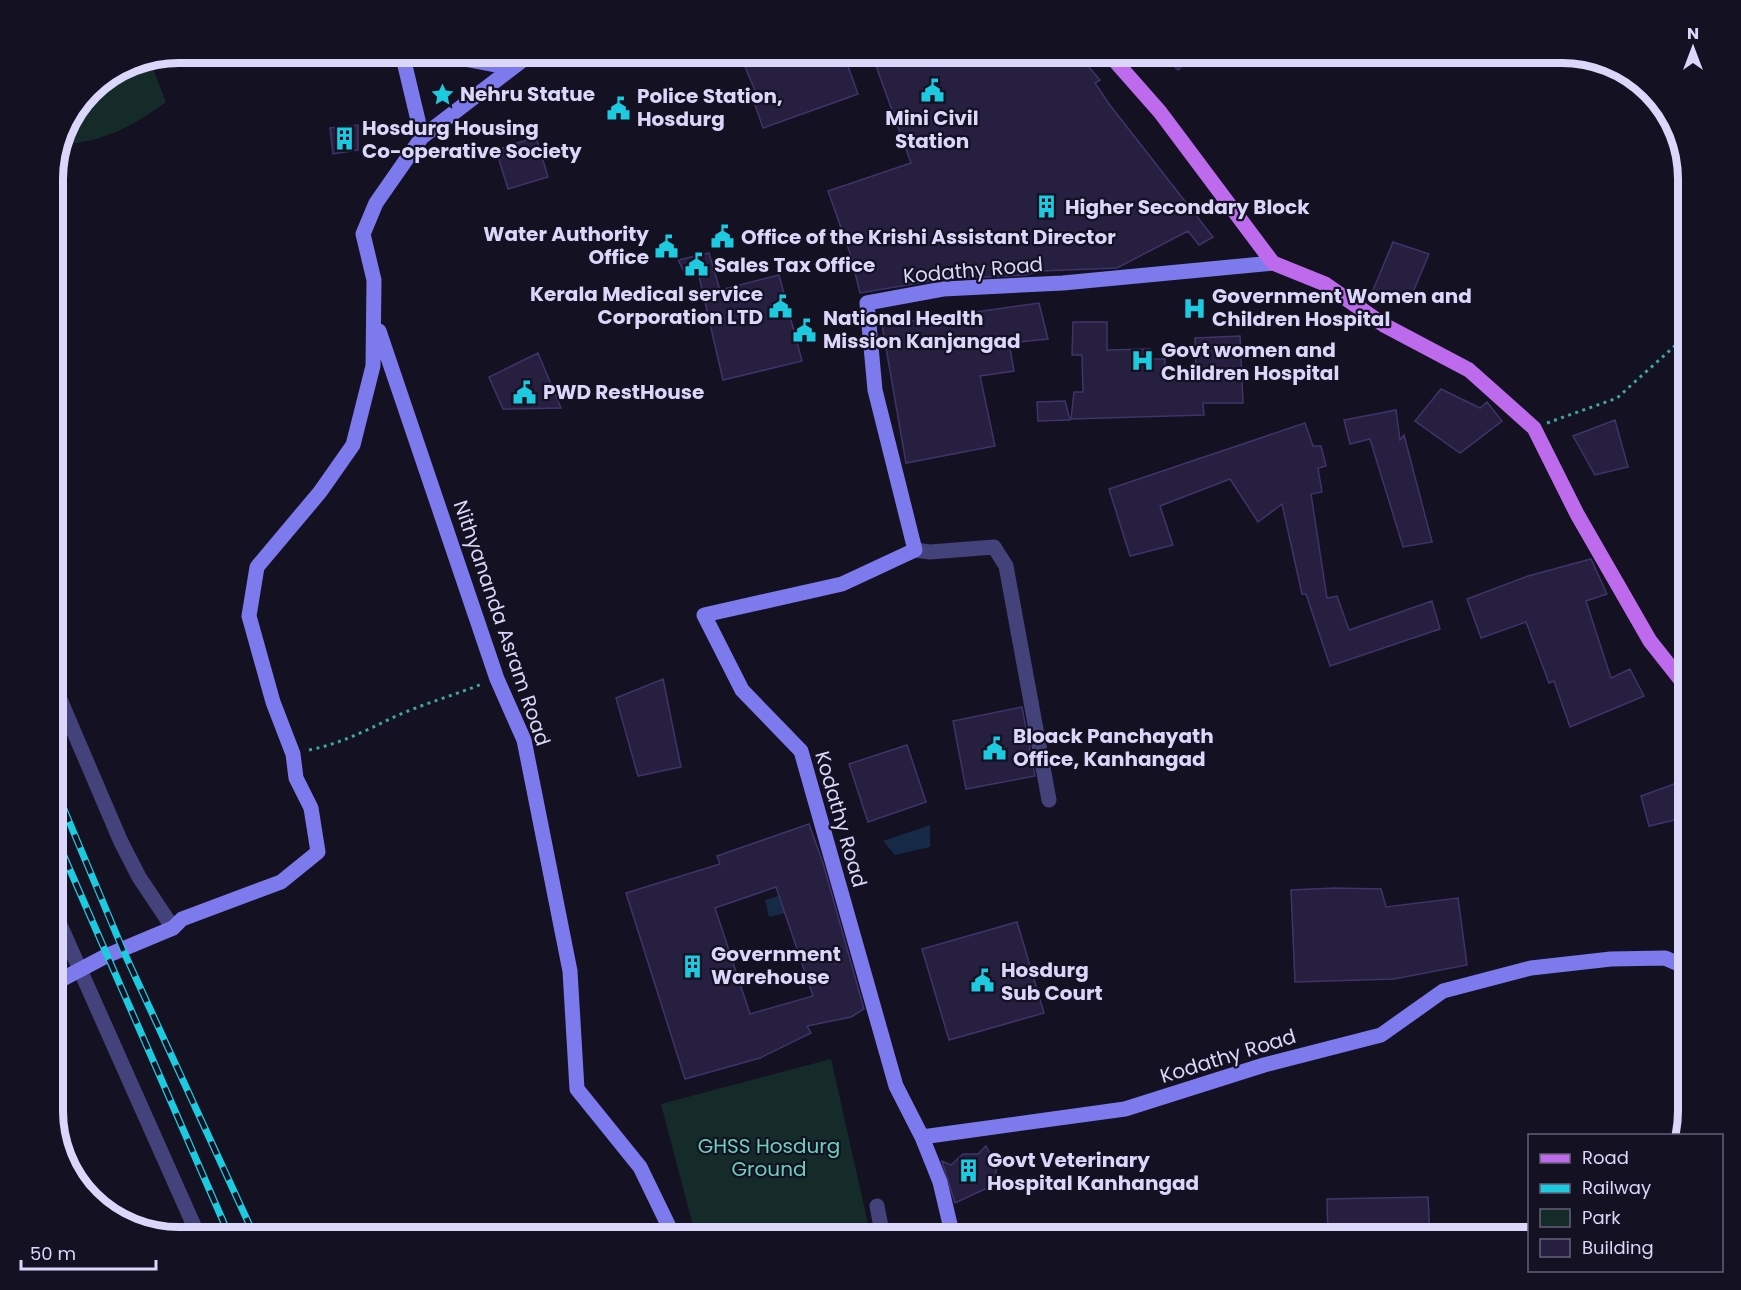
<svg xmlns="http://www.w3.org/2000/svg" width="1741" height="1290" font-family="Poppins,sans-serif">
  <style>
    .green { fill: #152b2a }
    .water { fill: #162946 }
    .building { fill: #261f40; stroke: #3f3469; stroke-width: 1.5; fill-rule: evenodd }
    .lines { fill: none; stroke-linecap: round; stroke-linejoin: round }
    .path { stroke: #3ea7a1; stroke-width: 3; stroke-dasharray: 3 4.5; stroke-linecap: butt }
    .street { stroke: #44427b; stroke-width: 15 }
    .secondary { stroke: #7d7aee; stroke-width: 15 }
    .primary { stroke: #bd6bec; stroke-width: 15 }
    .rail-casing { stroke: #1dcbe0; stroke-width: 7 }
    .rail { stroke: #141122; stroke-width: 4.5; stroke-dasharray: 14; stroke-linecap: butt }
    .labels { text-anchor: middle; stroke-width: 4.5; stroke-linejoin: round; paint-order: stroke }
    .poi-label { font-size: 20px; font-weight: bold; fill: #dbd7fa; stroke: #141122; text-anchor: start }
    .street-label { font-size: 20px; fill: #dbd7fa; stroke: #141122 }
    .park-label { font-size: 20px; fill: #6cd1b8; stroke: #141122 }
    .rim { fill: none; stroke: #dbd7fa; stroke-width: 8 }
  </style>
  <rect width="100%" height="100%" fill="#141122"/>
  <path class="green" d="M 149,59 L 166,102 C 133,126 102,143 61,144 C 61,105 114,65 149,59 Z
    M 831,1059 L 871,1237 L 696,1237 L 661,1104 Z"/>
  <path class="water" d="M 930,825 L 930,847 L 895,855 L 883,841 Z
    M 814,885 L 821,905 L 769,917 L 765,900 Z"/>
  <path class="building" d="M 783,52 L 843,52 L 858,94 L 763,128 L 754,102 L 759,100 L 743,62 L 760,55 L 762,60 Z
    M 871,52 L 1076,52 L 1100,80 L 1095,83 L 1109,104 L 1213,237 L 1199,245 L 1188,231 L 1117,268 L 1041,271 L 1026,275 L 943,279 L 860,293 L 851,256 L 828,191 L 911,163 Z
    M 1159,52 L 1197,52 L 1178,70 Z
    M 358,125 L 358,150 L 333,154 L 330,128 Z
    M 536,137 L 548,177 L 508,189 L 496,150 Z
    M 1393,242 L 1429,254 L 1408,304 L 1373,290 Z
    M 709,253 L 720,290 L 779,275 L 802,361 L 723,380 L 698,272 L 686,275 L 678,260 Z
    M 1039,303 L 1048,339 L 1009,343 L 1014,371 L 980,376 L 995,446 L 906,463 L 882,325 Z
    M 1073,322 L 1107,322 L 1107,350 L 1150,349 L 1151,359 L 1165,359 L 1165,375 L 1196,374 L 1195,338 L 1240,336 L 1243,403 L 1203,403 L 1204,415 L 1071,419 L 1074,392 L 1083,392 L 1082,355 L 1072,355 Z
    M 538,353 L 561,408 L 503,409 L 489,377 Z
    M 1441,389 L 1480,408 L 1487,402 L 1502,421 L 1460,453 L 1415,421 Z
    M 1065,401 L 1070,420 L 1038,421 L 1037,402 Z
    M 1396,410 L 1400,440 L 1404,435 L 1432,542 L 1403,547 L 1370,439 L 1350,444 L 1344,420 Z
    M 1615,420 L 1628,467 L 1595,475 L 1573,436 Z
    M 1305,423 L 1313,446 L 1321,446 L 1326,466 L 1318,468 L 1322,492 L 1311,494 L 1327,598 L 1337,596 L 1349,630 L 1432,601 L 1440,629 L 1330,666 L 1306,594 L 1302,594 L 1282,504 L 1258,522 L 1230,479 L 1160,506 L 1173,545 L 1130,556 L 1109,489 Z
    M 1591,559 L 1607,594 L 1586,601 L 1611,678 L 1630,669 L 1644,696 L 1570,727 L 1554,681 L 1549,683 L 1526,622 L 1481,638 L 1467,599 L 1528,576 Z
    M 663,679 L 681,767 L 638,776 L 616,698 Z
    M 1022,707 L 1035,776 L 966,789 L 953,721 Z
    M 907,745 L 926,802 L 868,822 L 849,764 Z
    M 1685,780 L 1688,817 L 1649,826 L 1641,796 Z
    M 809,824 L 823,863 L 864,1009 L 851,1017 L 807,1026 L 811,1033 L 760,1058 L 685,1079 L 626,893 L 720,864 L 717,856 ZM 776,887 L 813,996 L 750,1014 L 715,908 Z
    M 1335,888 L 1381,889 L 1386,907 L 1458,898 L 1467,965 L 1394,979 L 1295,982 L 1291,890 Z
    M 1017,922 L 1044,1013 L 949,1040 L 922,949 Z
    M 986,1146 L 996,1166 L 996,1184 L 955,1203 L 942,1161 L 951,1165 L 963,1154 L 978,1154 Z
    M 1428,1197 L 1430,1238 L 1328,1238 L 1327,1199 Z"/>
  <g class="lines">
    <path class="path" d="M 1547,423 L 1617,398 L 1688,334
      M 309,750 C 339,744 363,732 390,719 C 419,705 452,696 482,684"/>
    <path class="street" d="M 915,550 L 930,552 L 994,547 L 1006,566 L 1049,800
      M 53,683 L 121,842 L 139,877 L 173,928
      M 53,909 L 199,1237
      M 877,1206 L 883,1237"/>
    <path class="secondary" d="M 402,53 L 422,137
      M 433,53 L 511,68
      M 1273,263 L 1063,283 L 943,289 L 867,303 L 875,390 L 915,550 L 842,584 L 704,615 L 742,690 L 801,751 L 896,1086 L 922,1137 L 1125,1109 L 1264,1065 L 1381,1035 L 1443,991 L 1531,968 L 1611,959 L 1665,958 L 1688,968
      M 379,331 L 497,679 L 524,740 L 570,971 L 577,1089 L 640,1167 L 674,1237
      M 53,984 L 106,956 L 173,928 L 182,919 L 281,882 L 318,852 L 311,808 L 296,778 L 293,754 L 273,702 L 249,616 L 257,567 L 320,492 L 353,445 L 373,366 L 374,280 L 363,234 L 376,203 L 422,137 L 532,53
      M 922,1137 L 940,1182 L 953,1237"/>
    <path class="primary" d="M 1108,53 L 1160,112 L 1273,263 L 1325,284 L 1384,325 L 1469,370 L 1534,428 L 1577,514 L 1650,641 L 1688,689"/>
    <defs>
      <path id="rail" d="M 53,783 L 123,950 L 255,1237
        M 53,831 L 230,1237"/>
    </defs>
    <use href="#rail" class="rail-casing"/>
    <use href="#rail" class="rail"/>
  </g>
  <defs>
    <symbol id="civic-bare" viewBox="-9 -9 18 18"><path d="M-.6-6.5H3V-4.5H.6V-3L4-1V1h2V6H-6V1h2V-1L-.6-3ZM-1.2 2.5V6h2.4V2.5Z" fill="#1dcbe0" stroke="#141122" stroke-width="2.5" paint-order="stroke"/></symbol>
    <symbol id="sight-bare" viewBox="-9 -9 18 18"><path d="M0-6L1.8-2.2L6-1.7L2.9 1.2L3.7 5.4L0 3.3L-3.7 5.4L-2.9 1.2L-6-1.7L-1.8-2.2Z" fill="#1dcbe0" stroke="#141122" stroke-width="2.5" paint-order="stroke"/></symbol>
    <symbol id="building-bare" viewBox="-9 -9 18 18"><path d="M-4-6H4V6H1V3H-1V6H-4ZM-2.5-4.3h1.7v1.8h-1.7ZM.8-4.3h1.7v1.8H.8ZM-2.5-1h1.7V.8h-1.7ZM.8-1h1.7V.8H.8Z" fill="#1dcbe0" stroke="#141122" stroke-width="2.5" paint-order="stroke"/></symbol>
    <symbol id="hospital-bare" viewBox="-9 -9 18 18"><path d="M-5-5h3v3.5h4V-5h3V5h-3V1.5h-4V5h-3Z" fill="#1dcbe0" stroke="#141122" stroke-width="2.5" paint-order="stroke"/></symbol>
  </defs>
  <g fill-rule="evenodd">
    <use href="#civic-bare" x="916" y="74" width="33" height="33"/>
    <use href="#sight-bare" x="426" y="78" width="33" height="33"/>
    <use href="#civic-bare" x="602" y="92" width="33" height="33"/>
    <use href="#building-bare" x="328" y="122" width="33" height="33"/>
    <use href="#building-bare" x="1030" y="190" width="33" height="33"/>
    <use href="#civic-bare" x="706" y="220" width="33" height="33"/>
    <use href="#civic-bare" x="650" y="230" width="33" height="33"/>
    <use href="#civic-bare" x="680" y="248" width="33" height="33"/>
    <use href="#civic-bare" x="764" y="290" width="33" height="33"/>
    <use href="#hospital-bare" x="1178" y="292" width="33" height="33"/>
    <use href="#civic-bare" x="788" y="314" width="33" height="33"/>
    <use href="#hospital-bare" x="1126" y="344" width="33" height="33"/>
    <use href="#civic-bare" x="508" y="376" width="33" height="33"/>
    <use href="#civic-bare" x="978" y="732" width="33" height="33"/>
    <use href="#building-bare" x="676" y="950" width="33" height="33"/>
    <use href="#civic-bare" x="966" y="964" width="33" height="33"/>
    <use href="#building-bare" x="952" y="1154" width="33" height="33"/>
  </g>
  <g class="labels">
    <g class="poi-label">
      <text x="460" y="101">Nehru Statue</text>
      <text x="637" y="103">Police Station,<tspan x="637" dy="23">Hosdurg</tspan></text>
      <text x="932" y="125" text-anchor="middle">Mini Civil<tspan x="932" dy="23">Station</tspan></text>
      <text x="362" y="135">Hosdurg Housing<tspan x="362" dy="23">Co-operative Society</tspan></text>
      <text x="1065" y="214">Higher Secondary Block</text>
      <text x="649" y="241" text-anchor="end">Water Authority<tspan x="649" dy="23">Office</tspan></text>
      <text x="741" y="244">Office of the Krishi Assistant Director</text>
      <text x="714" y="272">Sales Tax Office</text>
      <text x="763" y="301" text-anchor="end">Kerala Medical service<tspan x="763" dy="23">Corporation LTD</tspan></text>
      <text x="1212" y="303">Government Women and<tspan x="1212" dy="23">Children Hospital</tspan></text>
      <text x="823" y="325">National Health<tspan x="823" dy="23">Mission Kanjangad</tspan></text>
      <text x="1161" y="357">Govt women and<tspan x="1161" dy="23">Children Hospital</tspan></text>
      <text x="543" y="399">PWD RestHouse</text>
      <text x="1013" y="743">Bloack Panchayath<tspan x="1013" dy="23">Office, Kanhangad</tspan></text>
      <text x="711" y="961">Government<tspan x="711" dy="23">Warehouse</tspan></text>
      <text x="1001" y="977">Hosdurg<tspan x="1001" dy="23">Sub Court</tspan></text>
      <text x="987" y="1167">Govt Veterinary<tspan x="987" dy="23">Hospital Kanhangad</tspan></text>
    </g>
    <g class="street-label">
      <text transform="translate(973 270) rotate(-5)" y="7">Kodathy Road</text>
      <text transform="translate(502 623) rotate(71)" y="7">Nithyananda Asram Road</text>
      <text transform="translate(841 819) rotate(74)" y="7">Kodathy Road</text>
      <text transform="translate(1228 1056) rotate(-17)" y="7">Kodathy Road</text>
    </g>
    <g class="park-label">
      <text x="769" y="1153">GHSS Hosdurg<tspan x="769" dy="23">Ground</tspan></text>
    </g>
  </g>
  <path d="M0 0H1741V1290H0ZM179 63H1562A116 116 0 0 1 1678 179V1111A116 116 0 0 1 1562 1227H179A116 116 0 0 1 63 1111V179A116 116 0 0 1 179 63Z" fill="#141122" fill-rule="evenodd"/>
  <path class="rim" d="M179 63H1562A116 116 0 0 1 1678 179V1111A116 116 0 0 1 1562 1227H179A116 116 0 0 1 63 1111V179A116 116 0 0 1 179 63Z"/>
  <rect x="1528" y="1134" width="195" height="138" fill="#141122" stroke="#646078" stroke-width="1.5"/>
  <rect x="1540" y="1154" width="30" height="9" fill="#bd6bec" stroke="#646078" stroke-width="1.5"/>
  <text x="1582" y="1164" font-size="18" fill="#dbd7fa">Road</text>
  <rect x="1540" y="1184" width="30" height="9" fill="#1dcbe0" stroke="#646078" stroke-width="1.5"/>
  <text x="1582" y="1194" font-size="18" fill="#dbd7fa">Railway</text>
  <rect x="1540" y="1209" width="30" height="18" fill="#152b2a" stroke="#646078" stroke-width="1.5"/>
  <text x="1582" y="1224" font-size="18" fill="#dbd7fa">Park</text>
  <rect x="1540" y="1239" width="30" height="18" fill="#261f40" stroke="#646078" stroke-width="1.5"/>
  <text x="1582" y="1254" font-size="18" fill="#dbd7fa">Building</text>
  <g transform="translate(1693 48)" stroke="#141122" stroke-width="4.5" paint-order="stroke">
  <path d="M0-4.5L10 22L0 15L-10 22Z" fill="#dbd7fa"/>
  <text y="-9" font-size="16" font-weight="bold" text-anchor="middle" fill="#dbd7fa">N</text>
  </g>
  <path d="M21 1260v9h135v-9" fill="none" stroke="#dbd7fa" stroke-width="3"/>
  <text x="30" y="1260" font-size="18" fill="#dbd7fa" stroke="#141122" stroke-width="4.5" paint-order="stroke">50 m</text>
</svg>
